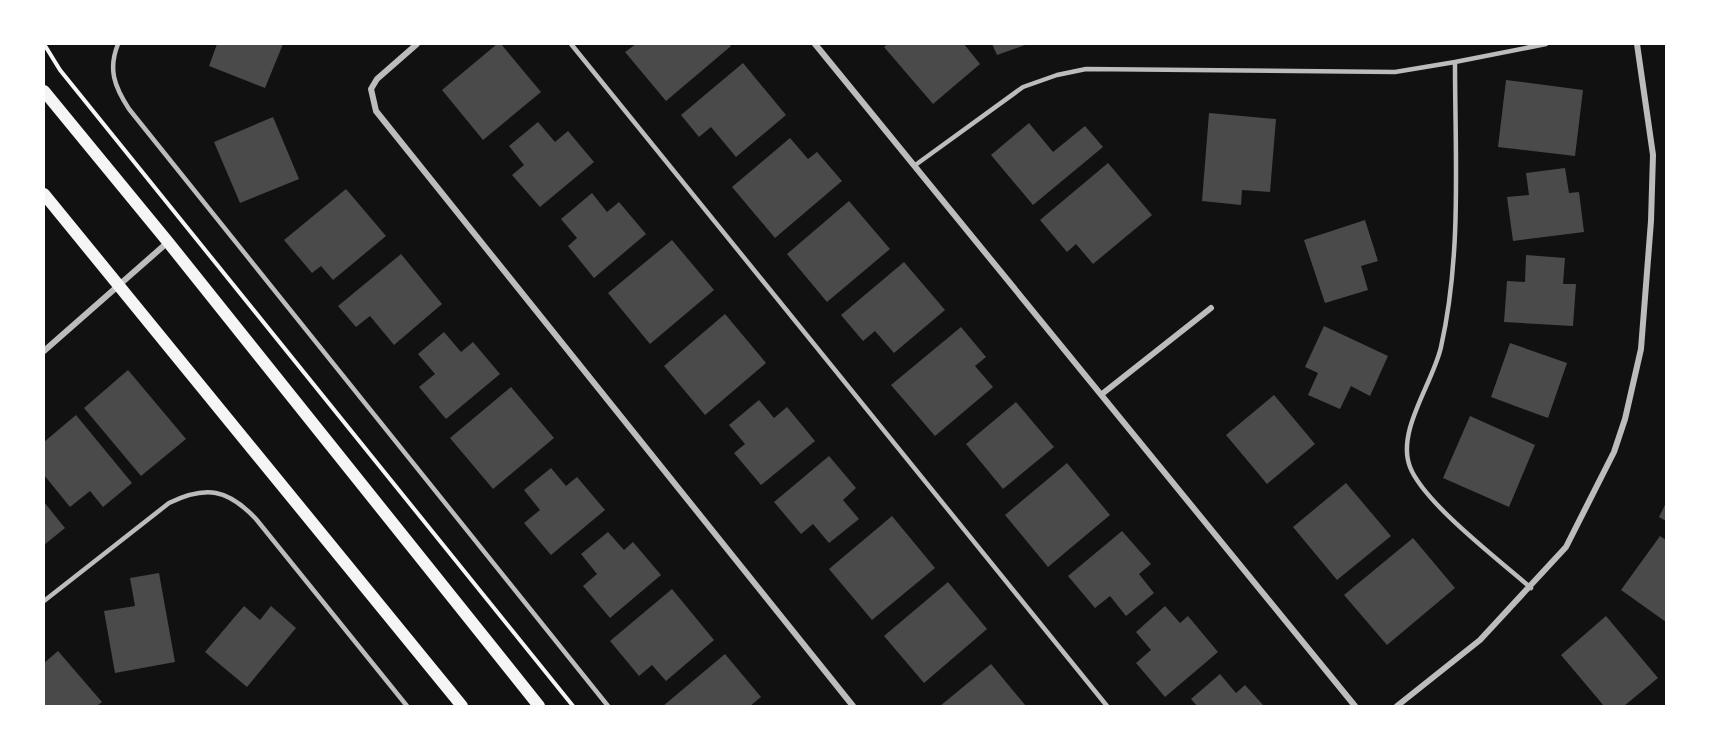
<svg xmlns="http://www.w3.org/2000/svg" width="1710" height="750" font-family="Inter,sans-serif">
  <style>
    .building { fill: #4a4a4a }
    .lines { fill: none; stroke-linecap: round; stroke-linejoin: round }
    .path { stroke: #f5f5f5; stroke-width: 4 }
    .service { stroke: #bcbcbc; stroke-width: 4.5 }
    .minor { stroke: #bcbcbc; stroke-width: 6 }
    .secondary { stroke: #f5f5f5; stroke-width: 12 }
  </style>
  <rect width="100%" height="100%" fill="#111"/>
  <path class="building" d="M 217,44 L 283,44 L 265,88 L 209,66 Z
    M 497,44 L 501,44 L 541,92 L 483,140 L 442,90 Z
    M 636,44 L 729,44 L 731,46 L 666,101 L 625,52 Z
    M 888,44 L 964,44 L 980,64 L 933,104 L 884,47 Z
    M 992,44 L 1028,44 L 997,55 Z
    M 743,63 L 786,115 L 736,157 L 711,127 L 699,137 L 681,115 Z
    M 1506,80 L 1583,90 L 1575,156 L 1498,147 Z
    M 1209,113 L 1276,119 L 1270,192 L 1242,190 L 1241,205 L 1202,201 Z
    M 273,117 L 299,179 L 240,203 L 214,142 Z
    M 538,122 L 555,142 L 568,131 L 594,162 L 540,207 L 512,175 L 524,165 L 509,146 Z
    M 1029,123 L 1053,152 L 1085,126 L 1103,147 L 1033,205 L 991,155 Z
    M 790,138 L 808,159 L 817,152 L 842,181 L 775,238 L 732,187 Z
    M 1108,163 L 1152,215 L 1093,264 L 1076,244 L 1067,252 L 1040,220 Z
    M 1565,168 L 1569,193 L 1579,192 L 1584,232 L 1513,241 L 1507,197 L 1529,195 L 1526,173 Z
    M 346,189 L 386,236 L 333,280 L 321,266 L 312,273 L 284,240 Z
    M 592,193 L 607,212 L 619,202 L 646,234 L 594,278 L 568,246 L 577,238 L 561,219 Z
    M 849,201 L 890,249 L 827,302 L 787,254 Z
    M 1365,220 L 1378,261 L 1361,266 L 1368,290 L 1325,303 L 1304,240 Z
    M 672,240 L 714,290 L 650,344 L 608,293 Z
    M 401,254 L 442,304 L 394,345 L 370,316 L 356,327 L 338,306 Z
    M 1526,255 L 1565,258 L 1563,284 L 1576,284 L 1573,326 L 1504,322 L 1507,281 L 1525,282 Z
    M 904,262 L 945,310 L 894,353 L 875,331 L 863,341 L 841,315 Z
    M 725,314 L 766,363 L 705,415 L 664,366 Z
    M 1324,326 L 1388,356 L 1370,396 L 1351,386 L 1340,409 L 1308,395 L 1318,373 L 1305,367 Z
    M 961,327 L 986,357 L 975,366 L 993,387 L 935,436 L 891,385 Z
    M 444,332 L 461,352 L 473,342 L 500,374 L 446,419 L 419,387 L 435,374 L 418,354 Z
    M 1510,343 L 1567,363 L 1548,418 L 1491,397 Z
    M 128,370 L 186,439 L 141,476 L 84,408 Z
    M 511,387 L 554,438 L 493,489 L 450,438 Z
    M 1274,395 L 1315,444 L 1267,484 L 1226,435 Z
    M 759,400 L 774,418 L 787,407 L 815,441 L 761,485 L 734,453 L 745,444 L 729,425 Z
    M 1016,402 L 1054,447 L 1003,489 L 966,444 Z
    M 76,415 L 132,483 L 103,507 L 90,491 L 70,507 L 44,475 L 44,442 Z
    M 1470,416 L 1535,445 L 1509,507 L 1443,478 Z
    M 829,456 L 856,488 L 843,500 L 859,519 L 829,543 L 813,524 L 801,534 L 774,502 Z
    M 1067,463 L 1110,515 L 1048,567 L 1005,515 Z
    M 551,468 L 566,486 L 577,477 L 605,510 L 551,555 L 524,523 L 540,510 L 524,490 Z
    M 1346,483 L 1391,536 L 1337,580 L 1293,527 Z
    M 44,502 L 65,528 L 44,545 Z
    M 1666,503 L 1666,521 L 1659,517 Z
    M 892,516 L 935,568 L 872,620 L 829,569 Z
    M 1122,531 L 1151,564 L 1139,574 L 1154,593 L 1126,616 L 1110,596 L 1095,608 L 1068,576 Z
    M 608,532 L 624,550 L 633,542 L 661,575 L 610,618 L 583,586 L 597,574 L 581,554 Z
    M 1660,536 L 1666,540 L 1666,622 L 1621,590 Z
    M 1413,538 L 1455,588 L 1387,645 L 1344,595 Z
    M 159,573 L 175,662 L 115,673 L 104,611 L 135,606 L 130,578 Z
    M 948,582 L 987,629 L 924,683 L 884,636 Z
    M 672,589 L 714,640 L 666,681 L 652,665 L 639,676 L 610,641 Z
    M 244,606 L 260,620 L 271,606 L 296,628 L 247,687 L 205,652 Z
    M 1165,606 L 1180,623 L 1188,616 L 1218,652 L 1165,697 L 1136,663 L 1151,650 L 1136,632 Z
    M 1606,616 L 1658,678 L 1624,706 L 1604,706 L 1561,655 Z
    M 58,651 L 102,702 L 97,706 L 44,706 L 44,663 Z
    M 725,654 L 761,697 L 750,706 L 663,706 Z
    M 991,664 L 1026,706 L 940,706 Z
    M 1220,674 L 1236,693 L 1245,685 L 1264,706 L 1197,706 L 1191,699 Z"/>
  <g class="lines">
    <path class="path" d="M 44,44 L 60,70 L 573,706"/>
    <path class="service" d="M 118,44 C 108,69 114,86 129,109 L 608,706
      M 571,44 L 1107,706
      M 914,166 L 1023,87 L 1057,75 L 1086,69 L 1395,72 L 1455,62
      M 1531,588 C 1499,560 1424,503 1410,467 C 1396,431 1433,383 1441,347 C 1462,254 1455,157 1455,62 L 1546,44
      M 44,601 L 169,503 C 206,485 228,489 256,519 L 407,706"/>
    <path class="minor" d="M 417,44 L 377,79 L 371,89 L 376,111 L 853,706
      M 815,44 L 1355,706
      M 44,351 L 168,242
      M 1102,394 L 1211,308
      M 1397,706 L 1480,640 L 1566,547 L 1614,452 L 1625,419 L 1641,349 L 1651,221 L 1653,155 L 1637,44"/>
    <path class="secondary" d="M 44,91 L 168,242 L 539,706
      M 44,194 L 462,706"/>
  </g>
  <rect width="1710" height="750" fill="none" stroke="#ffffff" stroke-width="90"/>
</svg>
